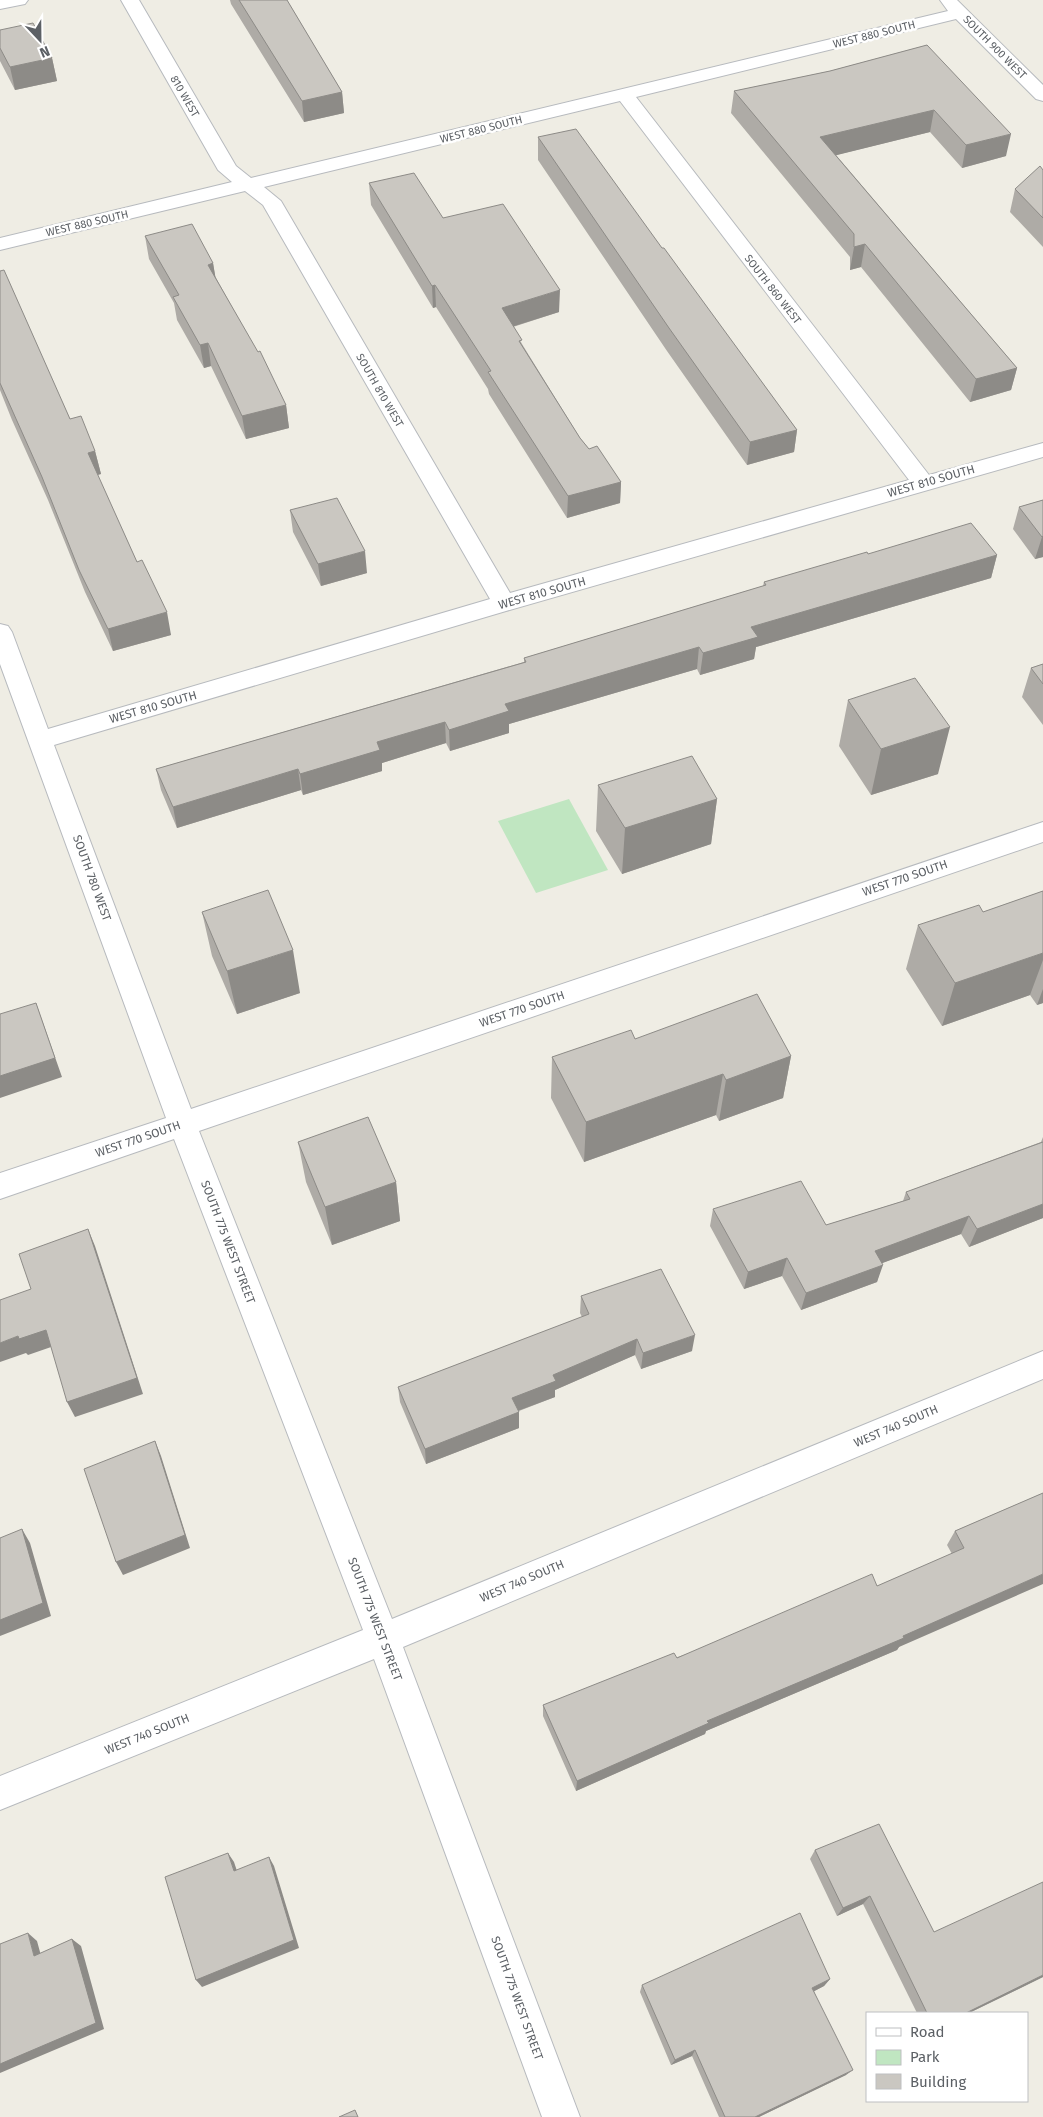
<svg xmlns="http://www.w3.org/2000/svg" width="1043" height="2117" font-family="'Fira Sans',sans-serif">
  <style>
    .green { fill: #c0e6c1 }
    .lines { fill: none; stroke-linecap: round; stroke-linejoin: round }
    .street-casing { stroke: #b7babe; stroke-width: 2 }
    .street { fill: #fff; fill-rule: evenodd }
    .wall { fill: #aeaba6 }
    .shaded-wall { fill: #8d8b87 }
    .building { fill: #cac7c1; stroke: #8d8b87 }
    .labels { text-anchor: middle; stroke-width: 5; stroke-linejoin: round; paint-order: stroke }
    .far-street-label { font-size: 11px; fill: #5c6065; stroke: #fff }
    .street-label { font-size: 12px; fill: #5c6065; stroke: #fff }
  </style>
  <rect width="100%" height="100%" fill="#efede4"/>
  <path class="green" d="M 569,799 L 608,870 L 536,893 L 498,821 Z"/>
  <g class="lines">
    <defs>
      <path id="street" d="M 0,0 L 28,0 L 25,4 L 0,9 Z
        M 121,0 L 139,0 L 236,166 L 251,178 L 948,11 L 940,0 L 957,0 L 1043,85 L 1043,101 L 1036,99 L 956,19 L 636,97 L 929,475 L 1043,443 L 1043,457 L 506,611 L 54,745 L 191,1109 L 1043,822 L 1043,842 L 199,1131 L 392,1619 L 1043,1351 L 1043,1379 L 403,1647 L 580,2117 L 542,2117 L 374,1659 L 0,1810 L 0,1776 L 363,1630 L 174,1139 L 0,1199 L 0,1173 L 166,1118 L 0,664 L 0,624 L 8,626 L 12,632 L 48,729 L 490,599 L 263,205 L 245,191 L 0,250 L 0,238 L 232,182 L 218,170 ZM 620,101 L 909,480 L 510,593 L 281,201 L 264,187 Z"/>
    </defs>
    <use href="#street" class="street-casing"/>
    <use href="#street" class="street"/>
  </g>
  <path class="wall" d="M 230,0 L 287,0 L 342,92 L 344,113 L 304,122 L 231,4 Z
    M 0,30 L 52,58 L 57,81 L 15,90 L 0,61 Z
    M 927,45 L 1006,156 L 962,168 L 930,132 L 836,155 L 1017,368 L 1011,390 L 970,402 L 861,267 L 850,270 L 850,257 L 731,113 L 734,91 L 830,71 Z
    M 538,137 L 662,248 L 797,430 L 794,452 L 747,465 L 667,351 L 538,160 Z
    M 1043,170 L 1043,247 L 1010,212 L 1015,189 Z
    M 369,183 L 443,218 L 559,312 L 513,327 L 522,344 L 580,438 L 589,449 L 621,482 L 620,503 L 567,518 L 489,394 L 488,389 L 436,307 L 433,308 L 371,205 Z
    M 145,236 L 213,263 L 215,276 L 286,405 L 289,428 L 246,439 L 211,366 L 204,368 L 177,320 L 174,303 L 149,259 Z
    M 0,271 L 70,419 L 95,451 L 101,474 L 97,475 L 137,562 L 171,635 L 113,651 L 85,592 L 48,500 L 12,420 L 0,390 Z
    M 1043,500 L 1043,557 L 1035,559 L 1013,529 L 1019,507 Z
    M 290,510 L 367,573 L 321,586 L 293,532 Z
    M 868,554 L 997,555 L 991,578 L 756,647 L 754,659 L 700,675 L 697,669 L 509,724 L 509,733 L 450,751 L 446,743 L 382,763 L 382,771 L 303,795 L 301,790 L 177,828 L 161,790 L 156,769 L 524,662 L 524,658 L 763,586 L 764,582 Z
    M 1043,664 L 1043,725 L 1022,697 L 1031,668 Z
    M 848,700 L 938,774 L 871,795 L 839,746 Z
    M 598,785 L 717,799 L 711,844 L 622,874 L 596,831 Z
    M 1043,891 L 1043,1003 L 1037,1005 L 1030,995 L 942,1026 L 906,969 L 918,925 L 983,912 Z
    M 202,912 L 300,993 L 237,1014 L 212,956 Z
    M 635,1039 L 791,1056 L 783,1098 L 719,1121 L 716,1115 L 584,1162 L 551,1098 L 552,1057 Z
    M 1043,1137 L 1043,1218 L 969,1247 L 961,1234 L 882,1263 L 877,1282 L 801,1310 L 782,1276 L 744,1289 L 710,1226 L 713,1209 L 826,1225 L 903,1201 L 906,1192 L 1041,1142 Z
    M 298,1142 L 396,1182 L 400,1221 L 332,1245 L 306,1182 Z
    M 581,1296 L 692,1351 L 641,1369 L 635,1355 L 555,1390 L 555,1397 L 519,1411 L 519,1428 L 426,1464 L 400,1402 L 398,1387 L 582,1317 L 580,1313 Z
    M 1043,1493 L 899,1647 L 897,1650 L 706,1731 L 705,1734 L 576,1791 L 543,1716 L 543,1705 L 877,1586 L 952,1554 L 947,1545 L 955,1531 Z
    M 815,1850 L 934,1932 L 1043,1977 L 969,2013 L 917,2013 L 863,1904 L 837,1916 L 810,1859 Z
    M 830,1979 L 824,1986 L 814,1991 L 846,2075 L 759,2117 L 719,2117 L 692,2056 L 671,2065 L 640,1992 L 642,1985 Z"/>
  <path class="shaded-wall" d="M 52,58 L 57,81 L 15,90 L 10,67 Z
    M 342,92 L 344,113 L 304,122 L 302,101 Z
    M 934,110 L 930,132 L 817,160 L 820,137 Z
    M 1011,134 L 1006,156 L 962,168 L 966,145 Z
    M 865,244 L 861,267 L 850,270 L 854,247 Z
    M 213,263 L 217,286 L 208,265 Z
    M 435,285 L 436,307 L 433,308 L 432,286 Z
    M 560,290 L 559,312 L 502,330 L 502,308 Z
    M 208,343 L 211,366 L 204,368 L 200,345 Z
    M 1017,368 L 1011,390 L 970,402 L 976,379 Z
    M 286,405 L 289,428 L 246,439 L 242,416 Z
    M 797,430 L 794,452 L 747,465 L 750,442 Z
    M 95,451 L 101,474 L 93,476 L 88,453 Z
    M 621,482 L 620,503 L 567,518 L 568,496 Z
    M 1043,536 L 1043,557 L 1035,559 L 1042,537 Z
    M 365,551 L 367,573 L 321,586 L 318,564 Z
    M 997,555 L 991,578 L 756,647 L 754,659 L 700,675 L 703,653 L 751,627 Z
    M 167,612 L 171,635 L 113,651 L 108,629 Z
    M 699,647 L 697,669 L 509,724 L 509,733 L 450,751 L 449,730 L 505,704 Z
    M 445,722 L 446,743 L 382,763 L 382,771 L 303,795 L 300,774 L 377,742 Z
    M 950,727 L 938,774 L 871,795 L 881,749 Z
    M 298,769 L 301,790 L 177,828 L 173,807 Z
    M 717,799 L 711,844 L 622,874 L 625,828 Z
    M 293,950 L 300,993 L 237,1014 L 227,971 Z
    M 1043,953 L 1043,960 L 1030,995 L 942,1026 L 955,983 Z
    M 1043,989 L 1043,1003 L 1037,1005 Z
    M 36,1003 L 62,1077 L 0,1098 L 0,1076 Z
    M 791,1056 L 783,1098 L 719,1121 L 726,1080 Z
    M 723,1074 L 716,1115 L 584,1162 L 586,1122 Z
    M 396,1182 L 400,1221 L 332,1245 L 325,1207 Z
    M 1043,1204 L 1043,1218 L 969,1247 L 977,1229 Z
    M 969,1216 L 961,1234 L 869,1268 L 875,1251 Z
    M 88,1229 L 95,1246 L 143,1394 L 75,1417 L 67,1402 Z
    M 787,1258 L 782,1276 L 744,1289 L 748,1272 Z
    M 883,1265 L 877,1282 L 801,1310 L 806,1293 Z
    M 46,1330 L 54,1346 L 28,1355 L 26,1353 L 0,1362 L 0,1343 L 18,1336 Z
    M 695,1335 L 692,1351 L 641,1369 L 643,1353 Z
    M 637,1339 L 635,1355 L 555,1390 L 555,1397 L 512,1413 L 512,1398 L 553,1375 Z
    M 519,1412 L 519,1428 L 426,1464 L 425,1449 Z
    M 155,1441 L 161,1456 L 190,1548 L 123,1575 L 116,1562 Z
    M 22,1529 L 30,1543 L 51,1616 L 0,1636 L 0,1620 Z
    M 1043,1574 L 1043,1584 L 899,1647 L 897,1650 L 706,1731 L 705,1734 L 576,1791 L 577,1781 L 707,1721 Z
    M 228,1853 L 234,1862 L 240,1880 L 234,1871 Z
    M 269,1857 L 274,1866 L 299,1948 L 202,1987 L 196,1980 Z
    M 870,1896 L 863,1904 L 837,1916 L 843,1908 Z
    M 28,1933 L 37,1941 L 43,1963 L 34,1956 Z
    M 72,1939 L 81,1946 L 104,2029 L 0,2073 L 0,2064 Z
    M 1043,1975 L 1043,1977 L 969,2013 L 966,2013 Z
    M 830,1979 L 824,1986 L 807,1995 L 812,1988 Z
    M 695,2050 L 692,2056 L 671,2065 L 675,2060 Z
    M 853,2070 L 846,2075 L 759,2117 L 755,2117 Z"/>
  <path class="building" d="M 239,0 L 287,0 L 342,92 L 302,101 Z
    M 33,23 L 52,58 L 10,67 L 0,48 L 0,30 Z
    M 927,45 L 1011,134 L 966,145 L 934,110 L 820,137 L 1017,368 L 976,379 L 865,244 L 854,247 L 854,234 L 734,91 L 830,71 Z
    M 576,129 L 662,248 L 664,248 L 797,430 L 750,442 L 669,328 L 538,137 Z
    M 1040,166 L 1043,170 L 1043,218 L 1015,189 Z
    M 414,173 L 443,218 L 503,204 L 560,290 L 502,308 L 522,340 L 519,341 L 580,438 L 589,449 L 597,446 L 621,482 L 568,496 L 488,372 L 491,371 L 435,285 L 432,286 L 369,183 Z
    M 192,224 L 213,263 L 208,265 L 258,352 L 260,351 L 286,405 L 242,416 L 208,343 L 200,345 L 173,297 L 179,295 L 145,236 Z
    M 4,270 L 70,419 L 81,416 L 95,451 L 88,453 L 137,562 L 142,560 L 167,612 L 108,629 L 79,570 L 42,477 L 0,383 L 0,271 Z
    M 337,498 L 365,551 L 318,564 L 290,510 Z
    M 1043,500 L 1043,536 L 1042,537 L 1019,507 Z
    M 971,523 L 997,555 L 751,627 L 758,637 L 703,653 L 699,647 L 505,704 L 509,711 L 449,730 L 445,722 L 377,742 L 380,750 L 300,774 L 298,769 L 173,807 L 156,769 L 526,662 L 524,658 L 766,585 L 764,582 L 867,552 L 868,554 Z
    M 1043,664 L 1043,684 L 1031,668 Z
    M 915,678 L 950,727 L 881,749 L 848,700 Z
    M 692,756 L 717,799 L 625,828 L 598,785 Z
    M 268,890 L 293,950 L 227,971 L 202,912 Z
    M 1043,891 L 1043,953 L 955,983 L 918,925 L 979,905 L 983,912 Z
    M 757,994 L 791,1056 L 726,1080 L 723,1074 L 586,1122 L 552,1057 L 631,1030 L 635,1039 Z
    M 36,1003 L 55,1058 L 0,1076 L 0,1014 Z
    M 368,1117 L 396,1182 L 325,1207 L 298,1142 Z
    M 1043,1142 L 1043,1204 L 977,1229 L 969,1216 L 875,1251 L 883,1265 L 806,1293 L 787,1258 L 748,1272 L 713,1209 L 801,1181 L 826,1225 L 910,1199 L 906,1192 Z
    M 88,1229 L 137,1378 L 67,1402 L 46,1330 L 19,1339 L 18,1336 L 0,1343 L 0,1300 L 31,1289 L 19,1254 Z
    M 661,1269 L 695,1335 L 643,1353 L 637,1339 L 553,1375 L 556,1381 L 512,1398 L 519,1412 L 425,1449 L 398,1387 L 589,1314 L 581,1296 Z
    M 155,1441 L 185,1535 L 116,1562 L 84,1469 Z
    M 1043,1493 L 1043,1574 L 903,1636 L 904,1638 L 707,1721 L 709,1723 L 577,1781 L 543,1705 L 674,1653 L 677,1658 L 872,1574 L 877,1586 L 964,1548 L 955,1531 Z
    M 22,1529 L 43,1603 L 0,1620 L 0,1538 Z
    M 879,1824 L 934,1932 L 1043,1882 L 1043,1975 L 966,2013 L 927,2013 L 870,1896 L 843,1908 L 815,1850 Z
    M 228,1853 L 234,1871 L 269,1857 L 294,1940 L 196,1980 L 165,1877 Z
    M 800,1913 L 830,1979 L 812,1988 L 853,2070 L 755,2117 L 725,2117 L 695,2050 L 675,2060 L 642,1985 Z
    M 28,1933 L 34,1956 L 72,1939 L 96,2023 L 0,2064 L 0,1944 Z
    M 355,2110 L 358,2117 L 339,2117 Z"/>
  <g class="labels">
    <g class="far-street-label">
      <text transform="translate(874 34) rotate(-14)" y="4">WEST 880 SOUTH</text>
      <text transform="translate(995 47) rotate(45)" y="4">SOUTH 900 WEST</text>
      <text transform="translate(185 96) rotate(60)" y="4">810 WEST</text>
      <text transform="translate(481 129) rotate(-14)" y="4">WEST 880 SOUTH</text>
      <text transform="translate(87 223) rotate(-13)" y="4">WEST 880 SOUTH</text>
      <text transform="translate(773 289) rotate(52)" y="4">SOUTH 860 WEST</text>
      <text transform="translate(380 390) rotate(60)" y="4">SOUTH 810 WEST</text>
    </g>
    <g class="street-label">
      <text transform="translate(931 481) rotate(-16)" y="4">WEST 810 SOUTH</text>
      <text transform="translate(542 593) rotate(-16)" y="4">WEST 810 SOUTH</text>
      <text transform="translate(153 707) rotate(-16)" y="4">WEST 810 SOUTH</text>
      <text transform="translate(92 878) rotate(70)" y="4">SOUTH 780 WEST</text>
      <text transform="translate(905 878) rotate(-19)" y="4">WEST 770 SOUTH</text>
      <text transform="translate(522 1009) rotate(-19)" y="4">WEST 770 SOUTH</text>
      <text transform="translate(138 1139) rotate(-19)" y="4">WEST 770 SOUTH</text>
      <text transform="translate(228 1242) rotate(69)" y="4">SOUTH 775 WEST STREET</text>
      <text transform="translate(896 1426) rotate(-23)" y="4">WEST 740 SOUTH</text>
      <text transform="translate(522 1581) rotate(-23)" y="4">WEST 740 SOUTH</text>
      <text transform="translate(375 1619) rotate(69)" y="4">SOUTH 775 WEST STREET</text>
      <text transform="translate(147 1734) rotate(-22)" y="4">WEST 740 SOUTH</text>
      <text transform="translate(517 1998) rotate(70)" y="4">SOUTH 775 WEST STREET</text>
    </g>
  </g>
  <rect x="866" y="2012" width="162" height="90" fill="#ffffff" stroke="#bebfc1"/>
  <rect x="876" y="2028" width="25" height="8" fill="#ffffff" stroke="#bebfc1"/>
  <text x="910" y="2037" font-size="15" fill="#5c6065">Road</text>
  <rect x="876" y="2050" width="25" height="15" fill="#c0e6c1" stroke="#bebfc1"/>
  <text x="910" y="2062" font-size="15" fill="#5c6065">Park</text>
  <rect x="876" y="2074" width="25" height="15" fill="#cac7c1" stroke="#bebfc1"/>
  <text x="910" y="2087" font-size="15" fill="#5c6065">Building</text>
  <g transform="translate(40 40) rotate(158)" stroke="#ffffff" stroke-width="4" paint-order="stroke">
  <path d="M0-4L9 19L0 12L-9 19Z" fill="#5c6065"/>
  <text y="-8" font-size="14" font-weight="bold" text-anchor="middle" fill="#5c6065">N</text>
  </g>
</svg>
